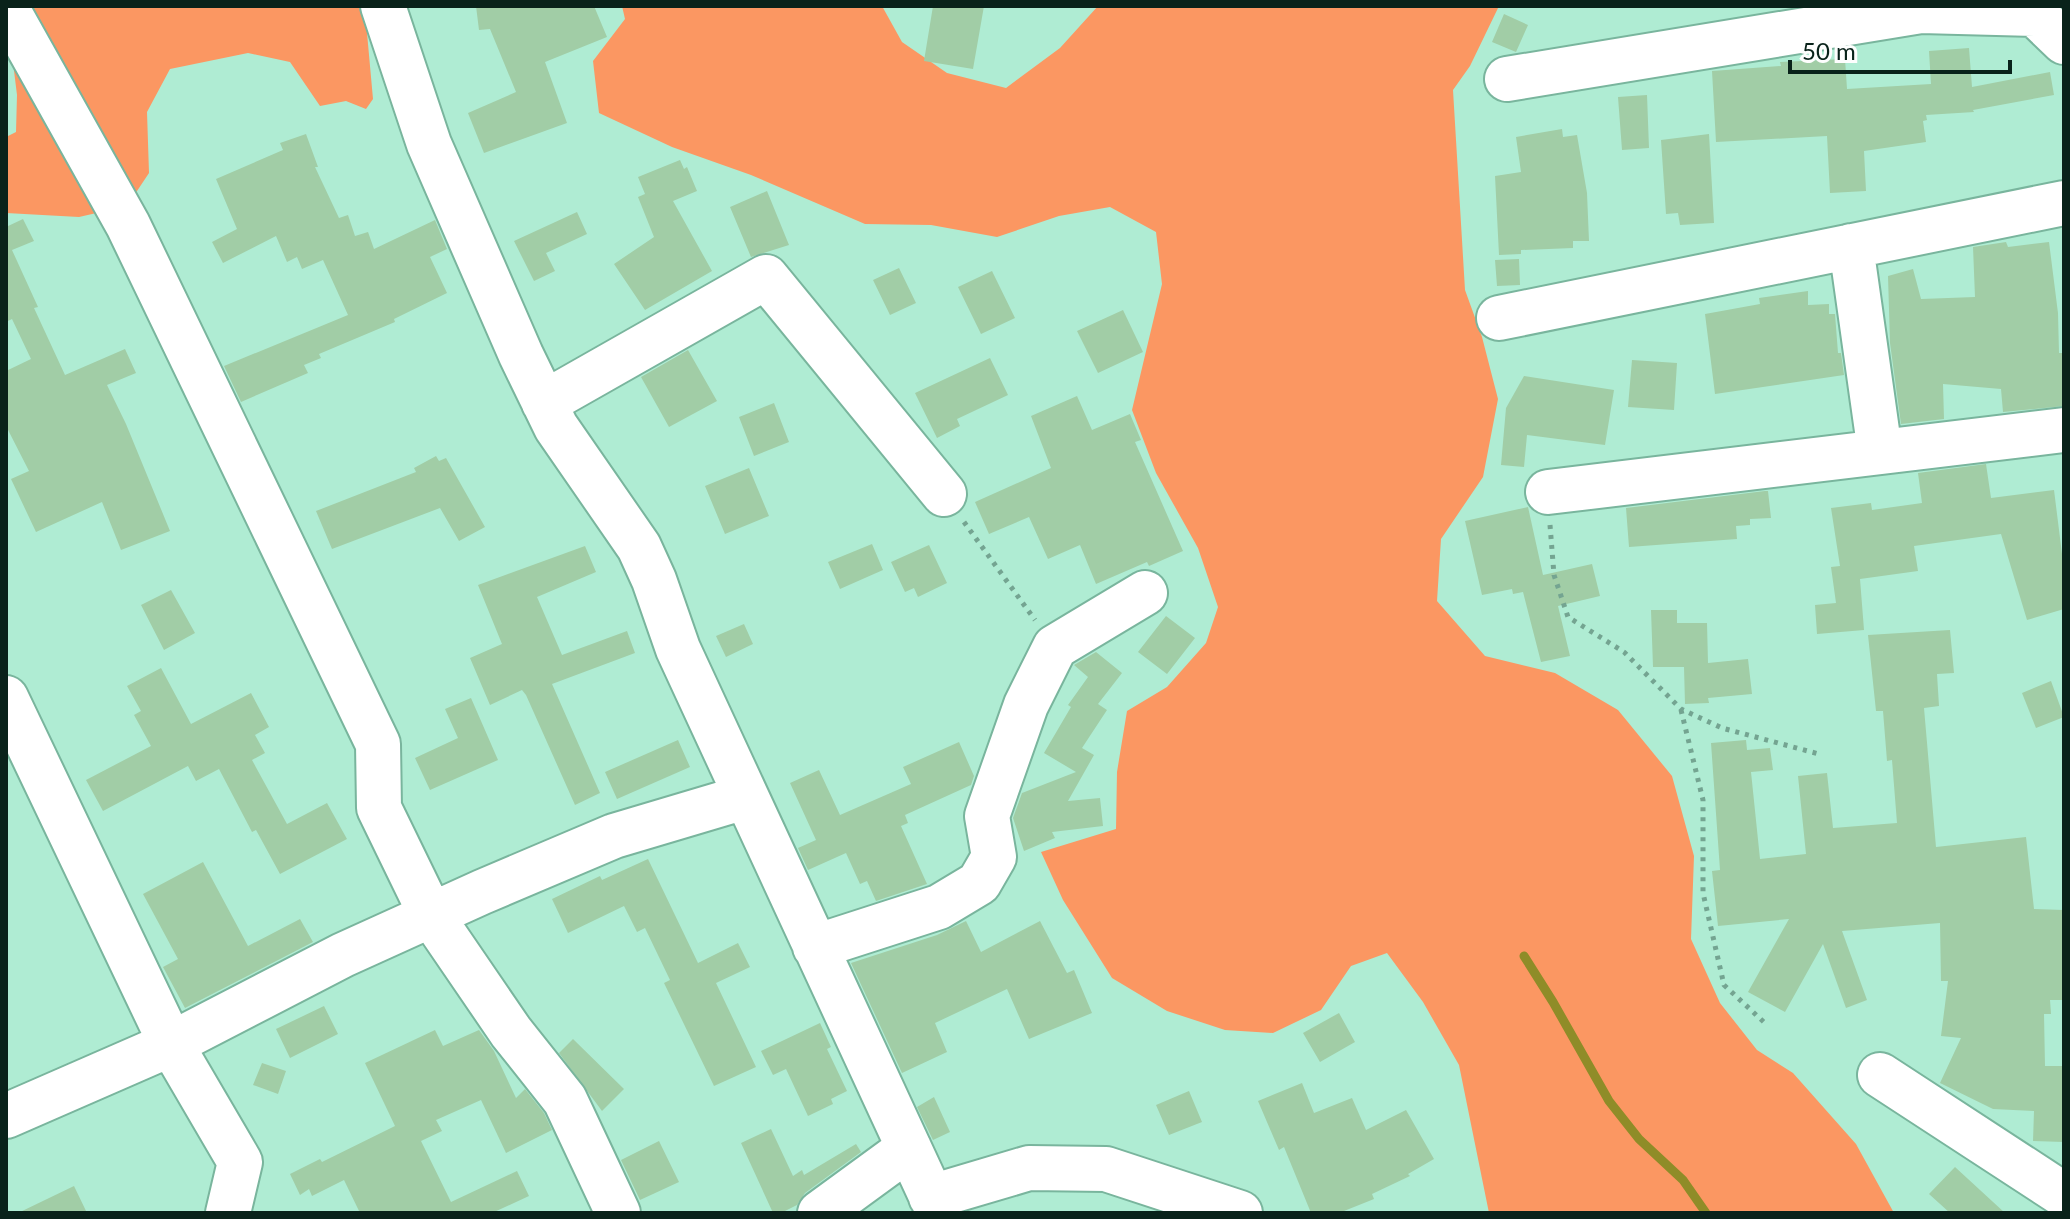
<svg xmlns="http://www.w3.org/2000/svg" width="2070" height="1219" font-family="Lato,sans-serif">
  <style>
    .green { fill: #fb9762 }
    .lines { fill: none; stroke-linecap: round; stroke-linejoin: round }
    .stream { stroke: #8f8c28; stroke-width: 9 }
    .building { fill: #a1cda6 }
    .minor-casing { stroke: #79b59d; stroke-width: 48 }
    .path { stroke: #74a491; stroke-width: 5; stroke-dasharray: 4 6; stroke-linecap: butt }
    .minor { stroke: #fff; stroke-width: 44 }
  </style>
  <rect width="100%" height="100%" fill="#afecd3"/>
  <path class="green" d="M 6,6 L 399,6 L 367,33 L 373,99 L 366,109 L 346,101 L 320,106 L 290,62 L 248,53 L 170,69 L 147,112 L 149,173 L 127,206 L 79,217 L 6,213 L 6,137 L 16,132 L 17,95 Z
    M 622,6 L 882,6 L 902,42 L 947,73 L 1006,88 L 1060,48 L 1098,6 L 1499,6 L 1470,66 L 1453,90 L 1465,290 L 1482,337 L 1498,399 L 1483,477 L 1441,539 L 1437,601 L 1485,656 L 1555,673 L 1618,710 L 1672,776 L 1694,856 L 1691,939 L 1720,1003 L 1757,1050 L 1793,1073 L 1856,1144 L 1894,1213 L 1489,1213 L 1459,1065 L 1423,1002 L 1387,953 L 1351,966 L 1321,1010 L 1273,1033 L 1225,1030 L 1167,1011 L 1112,978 L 1063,900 L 1041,852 L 1116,829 L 1117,772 L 1127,711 L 1167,687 L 1206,643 L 1218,607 L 1198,548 L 1156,473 L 1132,410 L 1162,284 L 1156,232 L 1110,207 L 1059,216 L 997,237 L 931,225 L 865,224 L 751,175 L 672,147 L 599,113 L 593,61 L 625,19 Z"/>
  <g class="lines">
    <path class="stream" d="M 1524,956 L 1553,1002 L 1609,1101 L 1639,1139 L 1683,1180 L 1706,1213"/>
  </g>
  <path class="building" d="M 476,6 L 594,6 L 607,37 L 545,62 L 567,123 L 484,153 L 468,113 L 516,92 L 490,29 L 479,30 Z
    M 933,6 L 984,6 L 973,69 L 924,61 Z
    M 1504,14 L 1528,25 L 1516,52 L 1492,42 Z
    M 1969,48 L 1972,87 L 2050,72 L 2054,95 L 1973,110 L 1974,112 L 1926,115 L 1927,120 L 1923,121 L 1926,142 L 1864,151 L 1866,191 L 1830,193 L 1827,136 L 1716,142 L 1712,71 L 1781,66 L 1780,62 L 1845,59 L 1847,89 L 1931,84 L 1929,51 Z
    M 1647,95 L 1649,148 L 1622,150 L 1618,97 Z
    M 1562,129 L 1563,137 L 1577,135 L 1587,193 L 1589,241 L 1573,241 L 1573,248 L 1521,250 L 1521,254 L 1499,255 L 1495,176 L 1521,172 L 1516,137 Z
    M 306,134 L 318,167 L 315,167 L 339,218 L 348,215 L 355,236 L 368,232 L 374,249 L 435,220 L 447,249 L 430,257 L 447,293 L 394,319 L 395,322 L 319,354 L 321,358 L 304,365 L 308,373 L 241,402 L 224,366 L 348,315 L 323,260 L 302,269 L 297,257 L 287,262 L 276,236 L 223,263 L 212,242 L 237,229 L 216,179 L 283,150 L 280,143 Z
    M 1709,134 L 1714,223 L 1680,225 L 1678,213 L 1666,214 L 1661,140 Z
    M 680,160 L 684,169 L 687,167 L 697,191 L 673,201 L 712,271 L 645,310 L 614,264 L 654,237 L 638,197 L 645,194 L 638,177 Z
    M 767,191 L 789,245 L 751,257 L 730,207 Z
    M 577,212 L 587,234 L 546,253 L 555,271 L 534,281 L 514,241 Z
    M 23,219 L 34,241 L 12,250 L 38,307 L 34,308 L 65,375 L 125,349 L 136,373 L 107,385 L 126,424 L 170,531 L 121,550 L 102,502 L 36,532 L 11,479 L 29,471 L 6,426 L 6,371 L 31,359 L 12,319 L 6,322 L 6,227 Z
    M 2006,242 L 2008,247 L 2049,242 L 2058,313 L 2059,353 L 2064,353 L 2064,406 L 2003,412 L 2001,389 L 1943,384 L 1944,419 L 1901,424 L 1890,343 L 1888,276 L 1913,269 L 1921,299 L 1975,297 L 1973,247 Z
    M 1519,259 L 1520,285 L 1497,286 L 1495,260 Z
    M 899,268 L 916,303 L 890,315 L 873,280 Z
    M 992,271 L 1015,318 L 981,334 L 958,287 Z
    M 1808,291 L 1808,305 L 1829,304 L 1829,314 L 1835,314 L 1838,353 L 1841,353 L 1844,375 L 1715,394 L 1705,314 L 1760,304 L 1759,298 Z
    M 1123,310 L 1143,352 L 1098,373 L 1077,331 Z
    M 688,350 L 717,401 L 669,427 L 641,377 Z
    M 990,358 L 1008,395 L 957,419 L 960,426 L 937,438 L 915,393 Z
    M 1632,360 L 1677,363 L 1674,410 L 1628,407 Z
    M 1524,376 L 1614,390 L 1605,445 L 1527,435 L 1524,467 L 1501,465 L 1506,408 Z
    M 1077,396 L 1092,430 L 1130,414 L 1141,440 L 1135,442 L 1183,551 L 1149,566 L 1147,562 L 1096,584 L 1080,545 L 1048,559 L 1029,517 L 989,534 L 975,502 L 1051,468 L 1031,416 Z
    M 774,403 L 789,442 L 754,456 L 739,417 Z
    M 436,456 L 439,461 L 446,458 L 485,527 L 459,541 L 440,508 L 332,549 L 316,511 L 416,472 L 414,468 Z
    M 1986,464 L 1991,498 L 2054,490 L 2062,554 L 2064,554 L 2064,609 L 2027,620 L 2001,534 L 1914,546 L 1918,571 L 1860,579 L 1864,630 L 1817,634 L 1815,605 L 1836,603 L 1831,567 L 1840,566 L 1831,508 L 1871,503 L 1872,510 L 1922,503 L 1918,473 Z
    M 749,468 L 769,516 L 725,534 L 705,486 Z
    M 1765,491 L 1768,491 L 1771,518 L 1750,519 L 1750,525 L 1736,526 L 1737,539 L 1629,547 L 1626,508 Z
    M 1528,507 L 1543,575 L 1592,564 L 1600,596 L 1558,606 L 1570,656 L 1541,662 L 1523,592 L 1513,594 L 1512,589 L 1482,595 L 1465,521 Z
    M 872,544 L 883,570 L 840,589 L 828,562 Z
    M 929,545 L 947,583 L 918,597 L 914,588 L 905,592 L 891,562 Z
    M 585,546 L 596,572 L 537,597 L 562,655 L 627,631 L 635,653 L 552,684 L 600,793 L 575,805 L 526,695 L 522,690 L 490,705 L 470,658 L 502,644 L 478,585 Z
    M 171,590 L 195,633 L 164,650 L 141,605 Z
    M 1651,610 L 1677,610 L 1677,623 L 1707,623 L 1708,663 L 1748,659 L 1752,694 L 1708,698 L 1709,703 L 1685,704 L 1684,667 L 1653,667 Z
    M 1166,616 L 1195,638 L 1167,674 L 1138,652 Z
    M 744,624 L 753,644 L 726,657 L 716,636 Z
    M 1950,630 L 1954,673 L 1937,674 L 1939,706 L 1924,708 L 1936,847 L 2026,837 L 2034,909 L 2064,910 L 2064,1000 L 2050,1000 L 2051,1014 L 2044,1014 L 2045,1066 L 2064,1066 L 2064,1142 L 2033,1141 L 2034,1111 L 1993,1109 L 1940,1083 L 1961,1038 L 1941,1036 L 1948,981 L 1941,981 L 1940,923 L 1842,931 L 1867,1000 L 1846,1008 L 1823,944 L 1785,1012 L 1748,992 L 1789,919 L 1718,926 L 1712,871 L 1720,870 L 1711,743 L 1746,740 L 1747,750 L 1770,748 L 1773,770 L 1751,772 L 1760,859 L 1806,854 L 1798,776 L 1827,773 L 1833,828 L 1897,823 L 1892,760 L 1887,761 L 1883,711 L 1876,711 L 1868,635 Z
    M 1096,652 L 1122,673 L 1098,704 L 1107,710 L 1082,748 L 1094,755 L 1068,801 L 1100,798 L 1103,826 L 1052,832 L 1055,838 L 1024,851 L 1013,818 L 1022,793 L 1076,772 L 1044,753 L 1071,707 L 1068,705 L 1088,677 L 1074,665 Z
    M 161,668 L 191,724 L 251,693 L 269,727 L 255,735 L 265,753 L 252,760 L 287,824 L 327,803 L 347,839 L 280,874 L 256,830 L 252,832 L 219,769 L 196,781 L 188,766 L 103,811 L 86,780 L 151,746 L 134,715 L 141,711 L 127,686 Z
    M 2051,681 L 2064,717 L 2036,728 L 2022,693 Z
    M 471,698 L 498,760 L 430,790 L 415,758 L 458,738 L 445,709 Z
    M 678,740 L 690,767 L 617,799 L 605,772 Z
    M 959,742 L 974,776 L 971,785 L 905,815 L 908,823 L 901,826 L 927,884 L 876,901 L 867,881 L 860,884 L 846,853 L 808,870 L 798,848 L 816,840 L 790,783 L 819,770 L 840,815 L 911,784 L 903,767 Z
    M 648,859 L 698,963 L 738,943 L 750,967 L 716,983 L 756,1067 L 714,1086 L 664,983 L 670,980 L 645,928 L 637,932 L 624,906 L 568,933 L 552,899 L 600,876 L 602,880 Z
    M 203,862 L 248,946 L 300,919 L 313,942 L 185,1008 L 163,967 L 178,959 L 143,894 Z
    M 966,921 L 981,952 L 1040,921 L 1067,973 L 1074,970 L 1092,1013 L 1029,1039 L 1007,989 L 935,1023 L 947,1052 L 902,1073 L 851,963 L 937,935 Z
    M 324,1006 L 338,1034 L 290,1058 L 276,1029 Z
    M 1339,1013 L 1355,1042 L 1320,1062 L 1303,1033 Z
    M 820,1023 L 831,1047 L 827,1049 L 847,1091 L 831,1099 L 833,1104 L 808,1116 L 786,1069 L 773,1075 L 761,1051 Z
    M 435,1030 L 443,1046 L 479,1030 L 494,1051 L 516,1098 L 525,1089 L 544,1113 L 552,1130 L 506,1153 L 481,1100 L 436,1120 L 442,1131 L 421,1141 L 451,1202 L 517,1171 L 529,1196 L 492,1213 L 360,1213 L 344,1180 L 312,1196 L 309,1189 L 300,1195 L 290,1174 L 320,1159 L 322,1162 L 395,1126 L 365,1063 Z
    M 573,1039 L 624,1089 L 602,1111 L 559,1053 Z
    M 262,1063 L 286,1071 L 278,1094 L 253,1085 Z
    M 1302,1083 L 1314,1113 L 1352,1098 L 1366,1130 L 1406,1110 L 1434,1159 L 1408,1174 L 1410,1176 L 1372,1194 L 1374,1199 L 1339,1213 L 1311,1213 L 1284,1147 L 1279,1150 L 1258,1101 Z
    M 1189,1091 L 1202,1122 L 1169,1135 L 1156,1105 Z
    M 934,1097 L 950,1132 L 933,1140 L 917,1107 Z
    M 771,1129 L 793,1176 L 802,1170 L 804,1175 L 856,1144 L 861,1152 L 805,1193 L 797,1205 L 781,1213 L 773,1213 L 741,1143 Z
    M 659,1141 L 679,1182 L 640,1200 L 621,1160 Z
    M 1955,1167 L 2005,1213 L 1950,1213 L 1929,1194 Z
    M 74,1186 L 87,1213 L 18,1213 Z"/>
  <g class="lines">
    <defs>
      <path id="minor" d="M 383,6 L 429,144 L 521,355 L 556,427 L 639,547 L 654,580 L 678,649 L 939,1213
        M 6,7 L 128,225 L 378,744 L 379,808 L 431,915 L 511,1032 L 565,1100 L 618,1213
        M 1507,79 L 1921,11 L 2035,14 L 2064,42
        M 1851,246 L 1880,452
        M 1499,318 L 2064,203
        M 544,403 L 766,277 L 944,494
        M 1548,492 L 2064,430
        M 6,698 L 171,1044 L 240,1162 L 228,1213
        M 815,947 L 939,907 L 979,883 L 994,857 L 987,816 L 1026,705 L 1055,647 L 1145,593
        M 1880,1075 L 2064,1195
        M 6,1116 L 171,1044 L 343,955 L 482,892 L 614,836 L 745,797
        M 931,1197 L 1029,1168 L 1106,1169 L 1240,1213
        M 820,1213 L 909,1148"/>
    </defs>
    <use href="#minor" class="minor-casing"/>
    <path class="path" d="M 964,522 L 1035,620
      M 1550,525 L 1554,575 L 1568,617 L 1624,652 L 1681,709 L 1722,728 L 1819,754
      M 1681,710 L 1703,800 L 1703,893 L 1724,985 L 1767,1025"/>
    <use href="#minor" class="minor"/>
  </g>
  <rect width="2070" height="1219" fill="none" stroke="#09221a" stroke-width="16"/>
  <path d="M1790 60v12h220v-12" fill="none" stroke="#09221a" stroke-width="4"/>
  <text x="1802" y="60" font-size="24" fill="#09221a" stroke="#fefefe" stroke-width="6" paint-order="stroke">50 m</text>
</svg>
